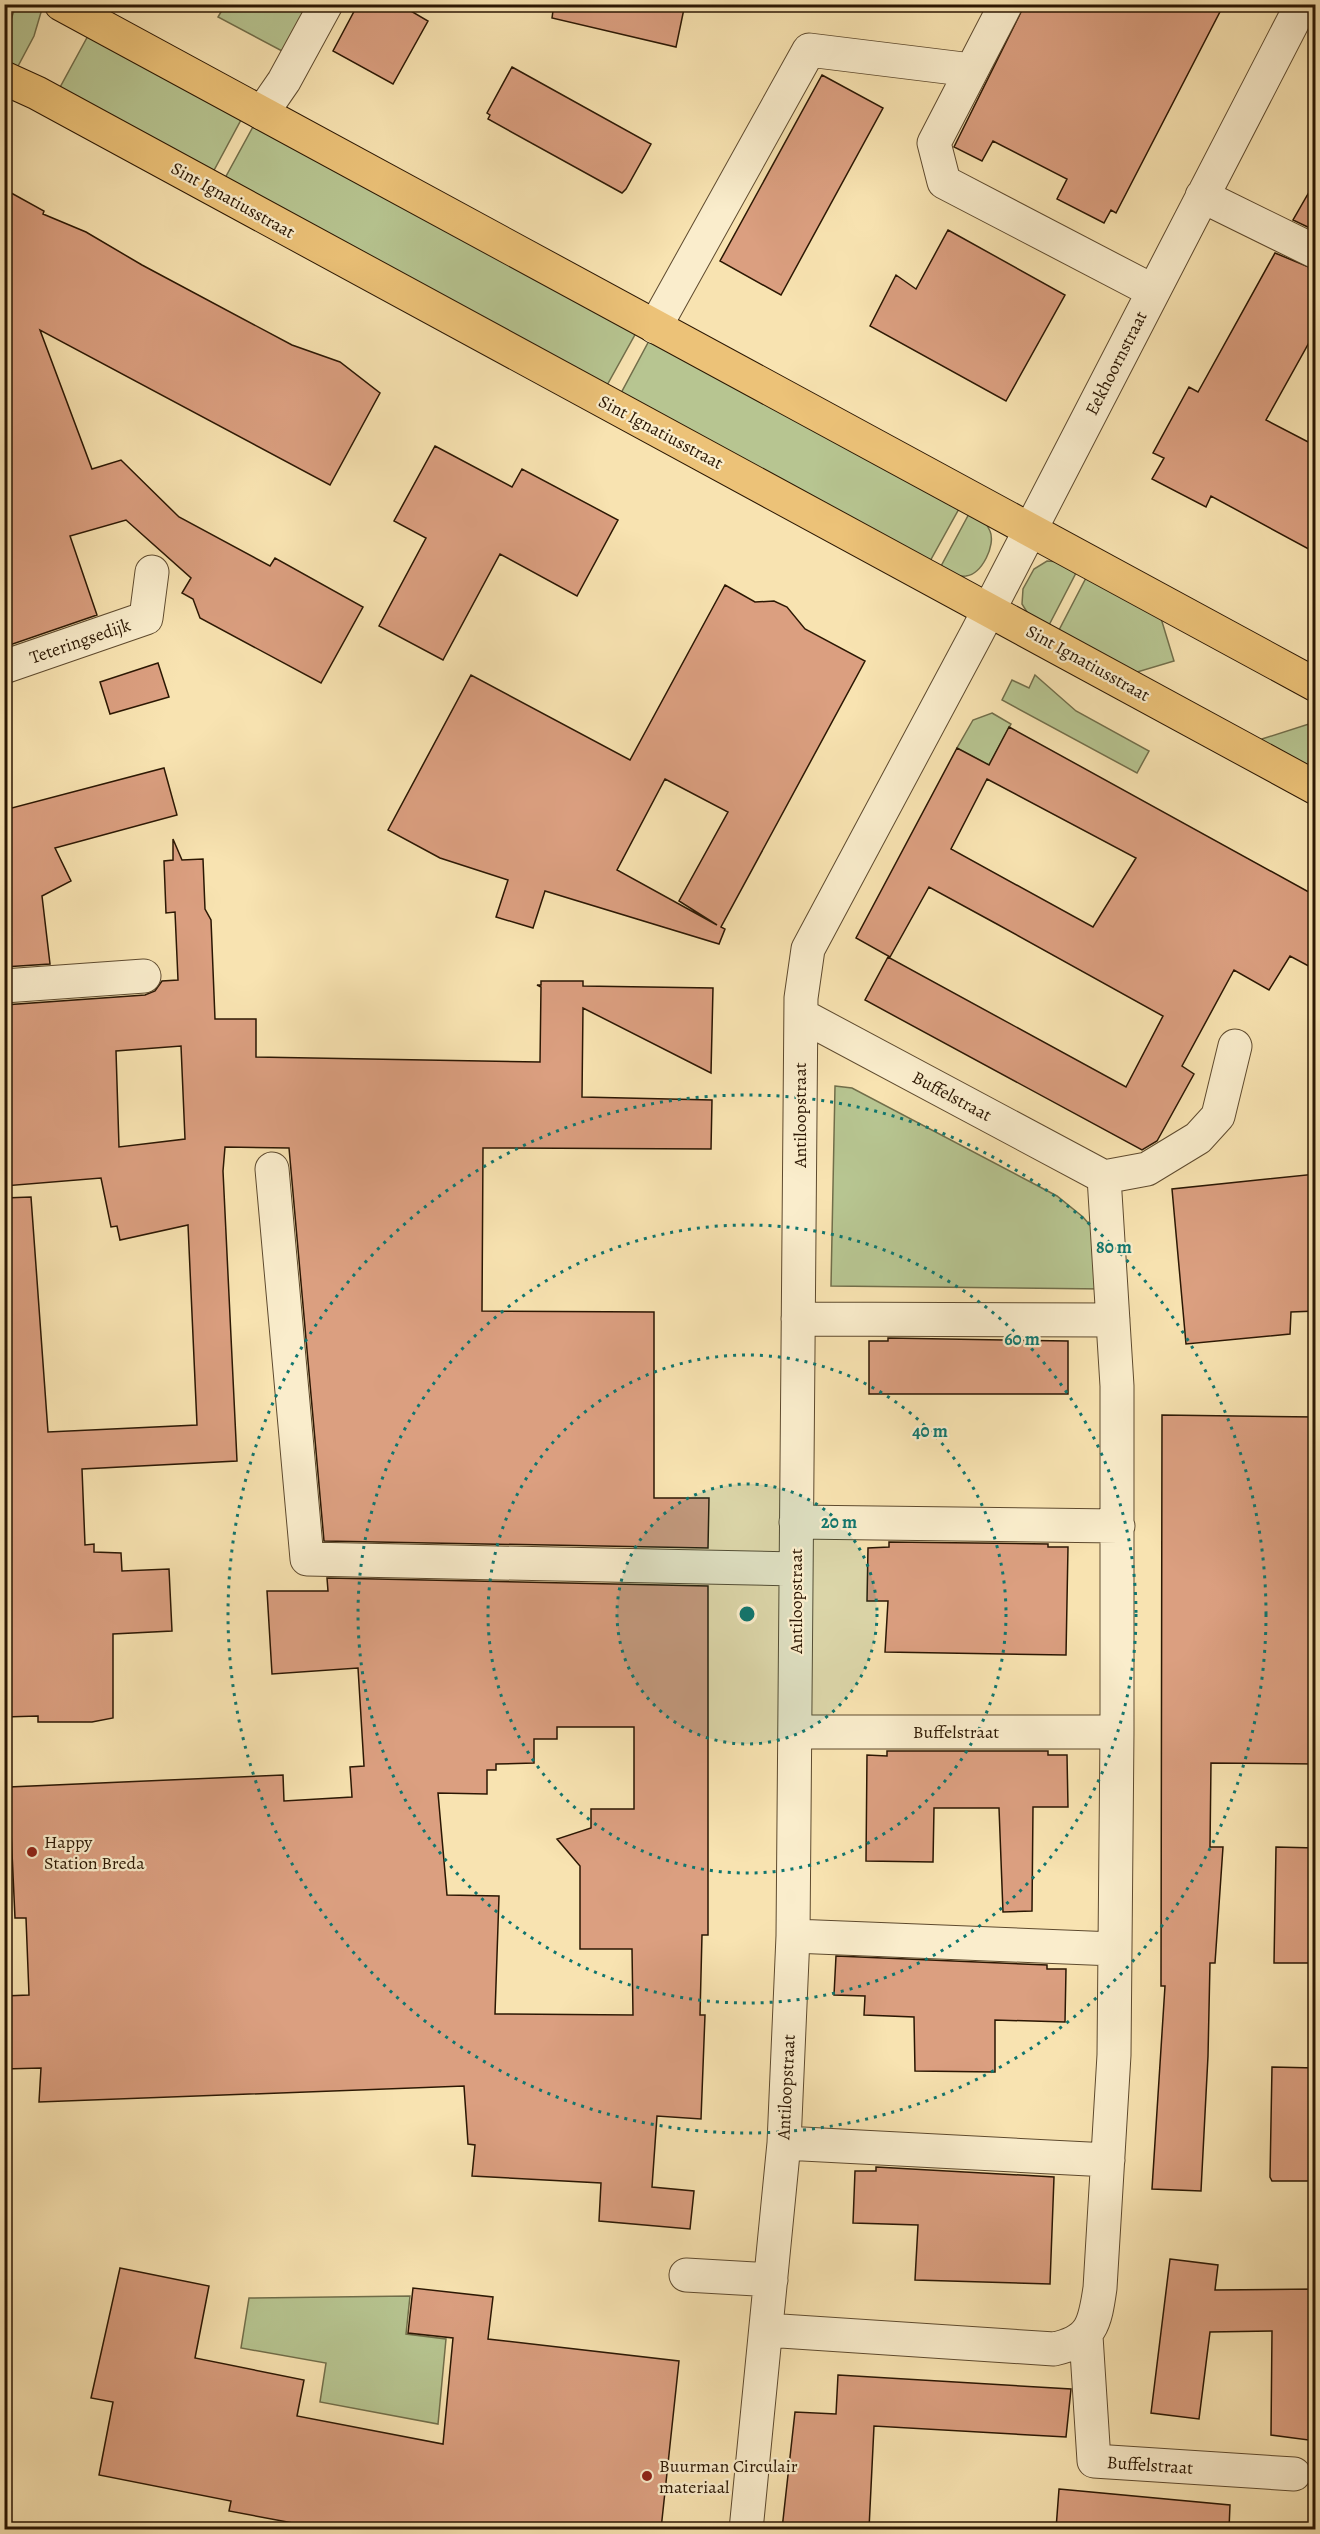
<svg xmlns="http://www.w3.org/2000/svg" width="1320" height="2534" font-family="Alegreya,serif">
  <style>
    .green { fill: #b7c591; stroke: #716e4a; stroke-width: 1.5 }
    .building { fill: #db9f80; stroke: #2b1703; stroke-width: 1.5; fill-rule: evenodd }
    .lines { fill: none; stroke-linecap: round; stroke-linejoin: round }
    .minor-casing { stroke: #5e4a2e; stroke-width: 35 }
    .major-casing { stroke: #2b1703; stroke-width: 35 }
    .minor { stroke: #faedcc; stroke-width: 33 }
    .major { stroke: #ecc278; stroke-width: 33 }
    .ring { fill: none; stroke: #0f766e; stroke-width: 3; stroke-dasharray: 3 6 }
    .poi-dot { fill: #8f2418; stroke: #faedcc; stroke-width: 2 }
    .labels { text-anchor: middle; stroke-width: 4.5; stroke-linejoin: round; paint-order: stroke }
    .street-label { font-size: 18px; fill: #2b1703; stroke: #faedcc }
    .poi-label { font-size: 18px; fill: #2b1703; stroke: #faedcc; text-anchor: start }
    .centre { fill: #0f766e; stroke: #faedcc; stroke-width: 3 }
    .ring-label { font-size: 18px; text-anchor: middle; font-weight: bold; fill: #0f766e; stroke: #faedcc; stroke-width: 4.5; stroke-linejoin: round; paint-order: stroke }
  </style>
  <rect width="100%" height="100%" fill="#f8e3b1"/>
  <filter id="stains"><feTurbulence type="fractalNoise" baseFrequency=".00333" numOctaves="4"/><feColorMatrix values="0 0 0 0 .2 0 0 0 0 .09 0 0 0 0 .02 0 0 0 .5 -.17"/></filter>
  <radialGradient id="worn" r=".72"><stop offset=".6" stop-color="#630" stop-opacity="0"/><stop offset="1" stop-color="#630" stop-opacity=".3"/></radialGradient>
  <path class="green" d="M 16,5 L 33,5 L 42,9 L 34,36 L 17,68 L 5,61 L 5,37 Z
    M 225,5 L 308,5 L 282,51 L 218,17 Z
    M 89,34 L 242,118 L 212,174 L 58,91 Z
    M 254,125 L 637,331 L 606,387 L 224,180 Z
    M 650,339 L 960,507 L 929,563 L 620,395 Z
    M 970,512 C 978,517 986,521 990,531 C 996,545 982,574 966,576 C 956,577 948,573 940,568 Z
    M 1047,561 L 1061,562 L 1077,571 L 1048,627 L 1030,617 L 1022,604 L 1023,589 L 1034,569 Z
    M 1087,576 L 1160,615 L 1174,661 L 1134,673 L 1058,632 Z
    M 1035,675 L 1076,711 L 1149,751 L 1137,773 L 1002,700 L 1012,680 L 1029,688 Z
    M 992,713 L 1011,724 L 989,765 L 957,748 L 973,720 Z
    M 1315,722 L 1315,773 L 1259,742 L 1262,739 Z
    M 835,1086 L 852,1088 L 1057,1196 L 1083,1217 L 1102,1239 L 1105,1289 L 831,1286 Z
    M 410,2296 L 406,2334 L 446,2339 L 438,2424 L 320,2402 L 326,2363 L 241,2348 L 249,2298 Z"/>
  <path class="building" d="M 358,4 L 399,4 L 428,21 L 393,84 L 333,51 Z
    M 554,4 L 685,4 L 676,47 L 552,18 Z
    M 1025,4 L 1224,4 L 1116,213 L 1111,210 L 1104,223 L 1057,199 L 1067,179 L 993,141 L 982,161 L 954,147 Z
    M 512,67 L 651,144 L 626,189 L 622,193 L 488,119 L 490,115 L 487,113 Z
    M 822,75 L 883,108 L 781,295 L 720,261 Z
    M 1316,180 L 1316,231 L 1293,220 Z
    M 4,189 L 44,211 L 43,214 L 86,232 L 142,265 L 292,345 L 340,362 L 380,393 L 330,485 L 40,330 L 92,469 L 121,460 L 179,517 L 270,566 L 275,558 L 363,607 L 321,683 L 200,618 L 193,599 L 182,593 L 191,578 L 126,520 L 70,536 L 97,615 L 4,647 Z
    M 948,230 L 1065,295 L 1006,401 L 870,326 L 896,275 L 916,289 Z
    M 1275,253 L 1316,270 L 1316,330 L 1266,420 L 1316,446 L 1316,553 L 1211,496 L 1206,507 L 1152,479 L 1164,458 L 1153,453 L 1189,387 L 1198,392 Z
    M 435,446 L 512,487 L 522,469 L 618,520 L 577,596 L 500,554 L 443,660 L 379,626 L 426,538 L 394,521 Z
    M 725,585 L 755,602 L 774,601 L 787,607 L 805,629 L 865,661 L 721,927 L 725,929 L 719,944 L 545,891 L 533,928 L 496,917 L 508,880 L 440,858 L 388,830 L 471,675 L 630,760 ZM 665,779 L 728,812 L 679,901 L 717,925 L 617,870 Z
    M 158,663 L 169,697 L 110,714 L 100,682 Z
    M 1009,727 L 1316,896 L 1316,970 L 1290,956 L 1269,990 L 1234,970 L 1182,1066 L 1194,1074 L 1157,1141 L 1142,1150 L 865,1000 L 888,957 L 1126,1087 L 1163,1016 L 995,923 L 929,887 L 890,957 L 856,938 L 957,748 L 989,765 ZM 987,779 L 1136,858 L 1093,927 L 951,849 Z
    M 164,768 L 177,815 L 55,848 L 71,881 L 42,896 L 50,964 L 4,967 L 4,810 Z
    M 173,839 L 182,860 L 203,859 L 205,909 L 211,920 L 215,1019 L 256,1019 L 256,1057 L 540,1062 L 541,987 L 537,985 L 541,985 L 541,981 L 583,981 L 583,986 L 713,988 L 711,1073 L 583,1008 L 582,1097 L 712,1100 L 711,1149 L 483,1148 L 482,1311 L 654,1312 L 654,1498 L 709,1498 L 708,1548 L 324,1541 L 289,1148 L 225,1147 L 223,1171 L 237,1461 L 82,1469 L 85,1545 L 94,1544 L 94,1552 L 121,1553 L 122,1571 L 169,1569 L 172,1631 L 113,1634 L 113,1718 L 92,1722 L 38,1722 L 38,1716 L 4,1717 L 4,1198 L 31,1197 L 48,1432 L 197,1425 L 188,1225 L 120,1240 L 117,1226 L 111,1227 L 101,1178 L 4,1186 L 4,1005 L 145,995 L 155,991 L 162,981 L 178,980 L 175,912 L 166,913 L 164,861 L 173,860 ZM 181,1046 L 185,1139 L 119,1147 L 116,1051 Z
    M 1316,1174 L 1316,1311 L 1291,1312 L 1290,1334 L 1186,1344 L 1172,1189 Z
    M 888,1338 L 1068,1341 L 1068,1394 L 869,1394 L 869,1341 L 888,1341 Z
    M 1162,1415 L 1316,1417 L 1316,1764 L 1211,1763 L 1210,1847 L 1223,1847 L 1215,1963 L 1210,1963 L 1208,2056 L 1201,2191 L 1152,2189 L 1165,1986 L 1161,1986 Z
    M 889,1542 L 1048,1544 L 1048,1547 L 1068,1547 L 1066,1655 L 885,1652 L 888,1601 L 867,1601 L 868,1548 L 889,1547 Z
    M 327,1578 L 708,1586 L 708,1935 L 702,1935 L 700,2015 L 705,2015 L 701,2119 L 657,2116 L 652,2187 L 694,2191 L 690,2229 L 599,2221 L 601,2183 L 472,2176 L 475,2145 L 468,2144 L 464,2086 L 39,2102 L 41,2068 L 4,2069 L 4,1996 L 29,1995 L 26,1918 L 15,1918 L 9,1787 L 283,1775 L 284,1801 L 352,1797 L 350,1767 L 364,1766 L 358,1668 L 272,1674 L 267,1591 L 328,1591 ZM 557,1727 L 634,1727 L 634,1809 L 591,1809 L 591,1828 L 557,1839 L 580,1866 L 580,1949 L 632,1949 L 633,2015 L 495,2014 L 499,1896 L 447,1895 L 438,1793 L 487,1794 L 487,1770 L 496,1770 L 496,1764 L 534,1763 L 534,1739 L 557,1739 Z
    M 887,1751 L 1048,1751 L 1048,1755 L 1067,1755 L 1068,1807 L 1033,1807 L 1032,1911 L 1003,1912 L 999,1808 L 934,1808 L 933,1862 L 866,1861 L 867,1755 L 887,1756 Z
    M 1276,1847 L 1316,1848 L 1316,1963 L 1274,1963 Z
    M 836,1956 L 1047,1965 L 1047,1969 L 1066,1969 L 1065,2022 L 995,2020 L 995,2072 L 915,2071 L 914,2017 L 864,2015 L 865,1996 L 834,1995 Z
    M 1272,2067 L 1316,2068 L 1316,2181 L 1272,2181 L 1270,2177 Z
    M 876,2167 L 1054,2177 L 1050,2284 L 915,2280 L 918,2225 L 853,2223 L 855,2171 L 876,2171 Z
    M 1170,2259 L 1218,2265 L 1215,2290 L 1316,2289 L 1316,2441 L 1271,2435 L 1272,2331 L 1210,2332 L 1199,2419 L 1151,2413 Z
    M 120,2268 L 209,2286 L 195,2358 L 304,2380 L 297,2416 L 443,2444 L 453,2338 L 408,2333 L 413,2288 L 493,2297 L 488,2339 L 679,2361 L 661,2529 L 325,2529 L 229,2511 L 231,2501 L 99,2475 L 113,2402 L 91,2398 Z
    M 838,2375 L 1071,2389 L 1066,2437 L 874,2426 L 869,2529 L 782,2529 L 795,2412 L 836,2414 Z
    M 1059,2489 L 1230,2505 L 1229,2529 L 1056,2529 Z"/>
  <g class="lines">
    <defs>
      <path id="minor" d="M 1006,4 L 934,143 L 944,182 L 1153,291
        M 262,113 L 284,81 L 326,4
        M 1202,196 L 1316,252
        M 655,327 L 809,50 L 971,70
        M 4,667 L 146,618 L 152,572
        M 4,986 L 144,976
        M 272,1169 L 307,1559 L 796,1569
        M 1104,1177 L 1147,1169 L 1198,1138 L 1218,1116 L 1235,1046
        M 798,1319 L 1113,1320
        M 796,1522 L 1118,1526
        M 795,1732 L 1117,1732
        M 793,1936 L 1114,1949
        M 784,2143 L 1108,2160
        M 686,2275 L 771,2280
        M 766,2330 L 1054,2349 C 1092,2341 1095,2323 1100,2288 L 1114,2055 L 1117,1732 L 1117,1386 L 1104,1177 L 801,1015
        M 1086,2336 L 1094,2461 L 1294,2474
        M 746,2530 L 784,2143 L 793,1936 L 801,998 L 808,949 L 977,633 L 1302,4"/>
      <path id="major" d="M 61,4 L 1316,685
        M 4,78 L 37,93 L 1316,788"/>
    </defs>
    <use href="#minor" class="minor-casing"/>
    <use href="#major" class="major-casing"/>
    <use href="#minor" class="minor"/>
    <use href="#major" class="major"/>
  </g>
  <circle cx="747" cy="1614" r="130" fill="#0f766e" fill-opacity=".12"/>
  <g class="ring">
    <circle cx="747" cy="1614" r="130"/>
    <circle cx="747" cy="1614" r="259"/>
    <circle cx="747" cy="1614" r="389"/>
    <circle cx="747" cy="1614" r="519"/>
  </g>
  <g class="poi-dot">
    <circle cx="32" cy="1852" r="6"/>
    <circle cx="647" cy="2476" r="6"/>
  </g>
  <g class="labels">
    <g class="street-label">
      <text transform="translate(233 200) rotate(29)" y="6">Sint Ignatiusstraat</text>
      <text transform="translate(1116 363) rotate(-63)" y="6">Eekhoornstraat</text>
      <text transform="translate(661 432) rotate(28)" y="6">Sint Ignatiusstraat</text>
      <text transform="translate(80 641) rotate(-19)" y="6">Teteringsedijk</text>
      <text transform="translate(1088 663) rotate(29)" y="6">Sint Ignatiusstraat</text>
      <text transform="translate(952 1096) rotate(28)" y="6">Buffelstraat</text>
      <text transform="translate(800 1115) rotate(-90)" y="6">Antiloopstraat</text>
      <text transform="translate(796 1601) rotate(-90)" y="6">Antiloopstraat</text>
      <text x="956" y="1738">Buffelstraat</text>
      <text transform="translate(786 2087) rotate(-87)" y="6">Antiloopstraat</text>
      <text transform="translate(1150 2465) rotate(4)" y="6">Buffelstraat</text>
    </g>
    <g class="poi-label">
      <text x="44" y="1848">Happy<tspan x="44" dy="21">Station Breda</tspan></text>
      <text x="659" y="2472">Buurman Circulair<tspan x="659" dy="21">materiaal</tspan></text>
    </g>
  </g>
  <circle cx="747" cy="1614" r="9" class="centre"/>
  <g class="ring-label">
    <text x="1114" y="1253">80 m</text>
    <text x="1022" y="1345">60 m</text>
    <text x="930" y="1437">40 m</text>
    <text x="839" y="1528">20 m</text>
  </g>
  <rect width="1320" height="2534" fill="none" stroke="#f8e3b1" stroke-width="24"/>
  <rect x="6" y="6" width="1308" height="2522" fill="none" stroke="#2b1703" stroke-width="3"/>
  <rect x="12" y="12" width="1296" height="2510" fill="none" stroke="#2b1703" stroke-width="1.5"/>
  <rect width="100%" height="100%" filter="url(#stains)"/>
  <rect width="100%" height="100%" fill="url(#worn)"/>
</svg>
